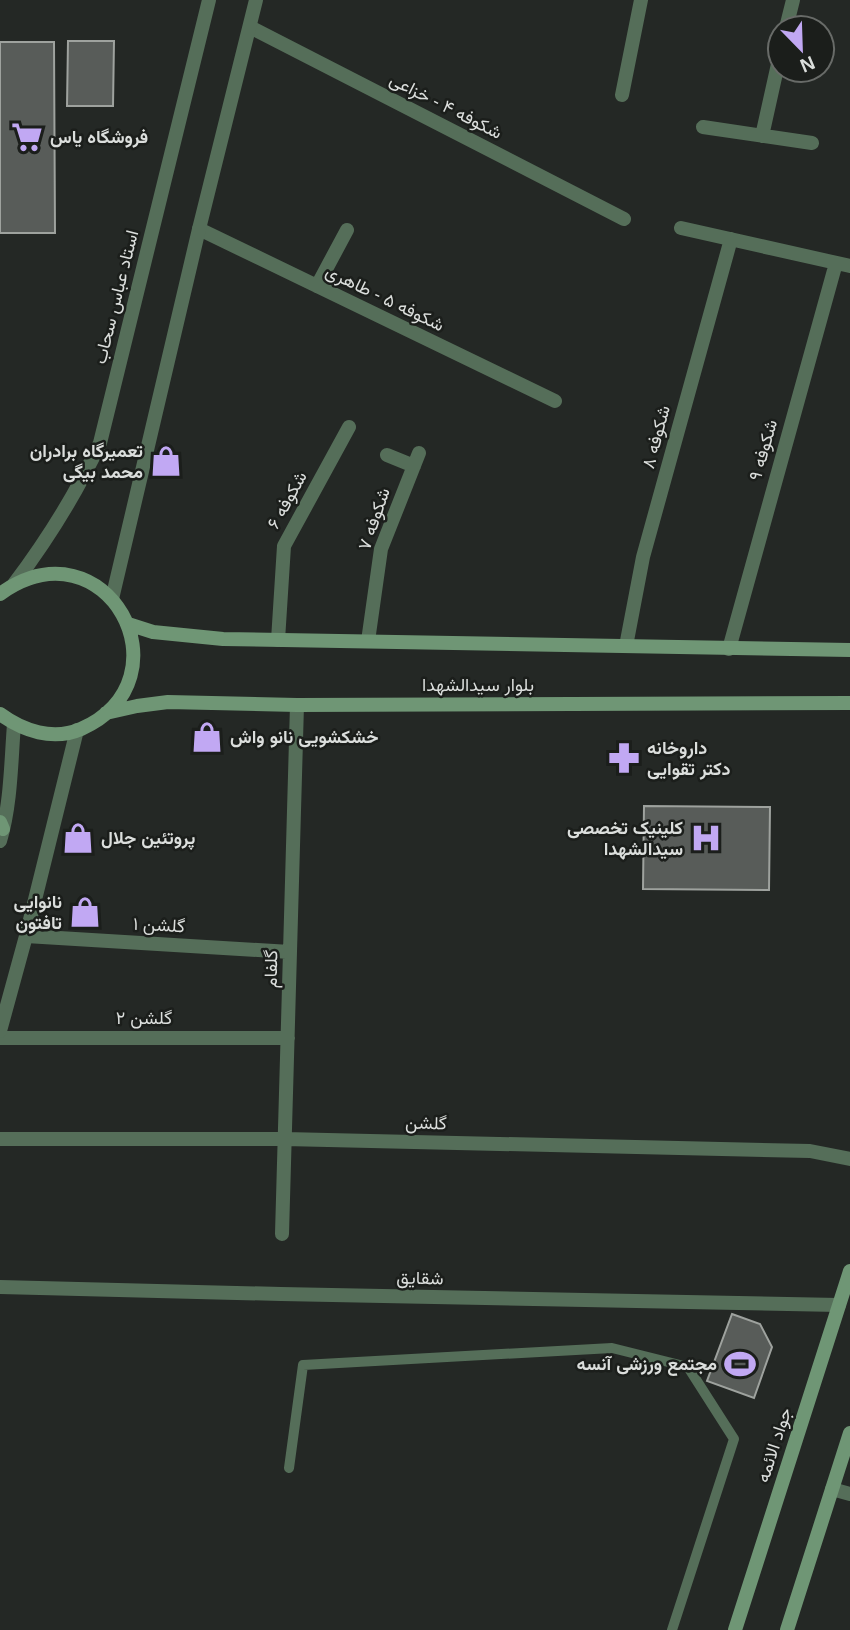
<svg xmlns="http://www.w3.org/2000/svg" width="850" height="1630" font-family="Arial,Vazirmatn,sans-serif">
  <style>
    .building { fill: #585c59; stroke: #9ea29e; stroke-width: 2 }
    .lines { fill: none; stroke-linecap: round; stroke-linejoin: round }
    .service { stroke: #556e59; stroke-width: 10 }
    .minor { stroke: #556e59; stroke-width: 14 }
    .tertiary { stroke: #556e59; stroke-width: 14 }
    .secondary { stroke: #6f9675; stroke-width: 14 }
    .labels { text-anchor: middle; stroke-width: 5; stroke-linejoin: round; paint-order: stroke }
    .street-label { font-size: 18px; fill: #dbdedc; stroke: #1b1e1b }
    .poi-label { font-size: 18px; font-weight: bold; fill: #dbdedc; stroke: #1b1e1b; text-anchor: start }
  </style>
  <rect width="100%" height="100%" fill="#242825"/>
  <path class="building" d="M 68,41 L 114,41 L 113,106 L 67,106 Z
    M 0,42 L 54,42 L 55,233 L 0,233 Z
    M 644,806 L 770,807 L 769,890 L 643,889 Z
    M 732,1314 L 760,1324 L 772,1347 L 754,1398 L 707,1381 Z"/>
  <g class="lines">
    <path class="service" d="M 289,1468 L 303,1365 L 612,1348 L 688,1367 L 734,1439 L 672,1630"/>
    <path class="minor" d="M 250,27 L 624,219
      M 786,28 L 793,0
      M 622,95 L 641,0
      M 703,127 L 812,143
      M 762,136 L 780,55
      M 681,228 L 850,266
      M 199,229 L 555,401
      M 317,286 L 347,230
      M 387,455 L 414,466
      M 278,640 L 284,546 L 349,427
      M 368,641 L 381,549 L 419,453
      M 626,646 L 643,557 L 731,239
      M 729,649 L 836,263
      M 26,936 L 290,952
      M 0,1038 L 288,1038
      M 0,1139 L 285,1139 L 810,1151 L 850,1159
      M 282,1234 L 297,705
      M 0,1287 L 281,1294 L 839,1305
      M 832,1489 L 850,1494"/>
    <path class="tertiary" d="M 14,584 C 48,539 76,494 100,443 L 209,0
      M 112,599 L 199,229 L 256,0
      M 0,841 C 11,804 11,762 14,724
      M 0,1031 L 26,936 L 77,730"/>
    <path class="secondary" d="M 0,594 C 106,518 193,679 81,729 C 53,741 23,731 0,714
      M 128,624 L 153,632 L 223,639 L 850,650
      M 106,713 L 137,706 L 168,702 L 297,705 L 850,703
      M 0,822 L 3,829
      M 735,1630 L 850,1271
      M 787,1630 L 850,1433"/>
  </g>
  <defs>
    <symbol id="supermarket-bare" viewBox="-9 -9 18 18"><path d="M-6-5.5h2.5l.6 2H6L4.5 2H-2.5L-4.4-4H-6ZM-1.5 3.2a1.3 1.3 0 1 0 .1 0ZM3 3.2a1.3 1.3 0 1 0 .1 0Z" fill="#c1a8f3" stroke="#1b1e1b" stroke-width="2.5" paint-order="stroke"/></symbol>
    <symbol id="shop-bare" viewBox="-9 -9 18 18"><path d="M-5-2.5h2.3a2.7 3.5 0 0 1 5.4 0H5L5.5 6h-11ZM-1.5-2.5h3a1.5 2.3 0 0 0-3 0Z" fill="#c1a8f3" stroke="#1b1e1b" stroke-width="2.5" paint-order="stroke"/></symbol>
    <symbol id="pharmacy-bare" viewBox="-9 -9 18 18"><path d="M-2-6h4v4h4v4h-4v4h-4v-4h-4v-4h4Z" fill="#c1a8f3" stroke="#1b1e1b" stroke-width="2.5" paint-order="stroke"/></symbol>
    <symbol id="hospital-bare" viewBox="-9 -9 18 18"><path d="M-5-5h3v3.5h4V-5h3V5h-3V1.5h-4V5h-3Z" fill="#c1a8f3" stroke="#1b1e1b" stroke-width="2.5" paint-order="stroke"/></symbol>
    <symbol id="stadium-bare" viewBox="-9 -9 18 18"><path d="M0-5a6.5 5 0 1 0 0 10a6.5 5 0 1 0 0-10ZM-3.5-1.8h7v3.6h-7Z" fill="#c1a8f3" stroke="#1b1e1b" stroke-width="2.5" paint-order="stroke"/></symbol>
  </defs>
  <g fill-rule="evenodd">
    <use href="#supermarket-bare" x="5" y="115" width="44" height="44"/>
    <use href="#shop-bare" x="144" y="439" width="44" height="44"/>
    <use href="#shop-bare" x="185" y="715" width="44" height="44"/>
    <use href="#pharmacy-bare" x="602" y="736" width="44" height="44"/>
    <use href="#shop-bare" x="56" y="816" width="44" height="44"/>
    <use href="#hospital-bare" x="684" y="816" width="44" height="44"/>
    <use href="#shop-bare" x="63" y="890" width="44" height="44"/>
    <use href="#stadium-bare" x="718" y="1342" width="44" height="44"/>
  </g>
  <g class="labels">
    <g class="street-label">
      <text transform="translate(446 106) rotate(27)" y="6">شکوفه ۴ - خزاعی</text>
      <text transform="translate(116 297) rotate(-76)" y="6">استاد عباس سحاب</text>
      <text transform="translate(385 298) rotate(26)" y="6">شکوفه ۵ - طاهری</text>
      <text transform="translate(656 437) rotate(-75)" y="6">شکوفه ۸</text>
      <text transform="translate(763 450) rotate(-74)" y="6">شکوفه ۹</text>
      <text transform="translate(287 500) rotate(-61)" y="6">شکوفه ۶</text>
      <text transform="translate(374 519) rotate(-71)" y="6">شکوفه ۷</text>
      <text x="478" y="691">بلوار سیدالشهدا</text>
      <text transform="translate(159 925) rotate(3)" y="6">گلشن ۱</text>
      <text transform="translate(271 969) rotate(-89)" y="6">گلفام</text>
      <text x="144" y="1024">گلشن ۲</text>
      <text transform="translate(426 1123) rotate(1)" y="6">گلشن</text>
      <text transform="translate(420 1278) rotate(1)" y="6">شقایق</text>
      <text transform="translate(774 1445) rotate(-72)" y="6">جواد الائمه</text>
    </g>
    <g class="poi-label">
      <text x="50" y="143">فروشگاه یاس</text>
      <text x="143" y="457" text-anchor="end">تعمیرگاه برادران<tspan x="143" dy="21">محمد بیگی</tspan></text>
      <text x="230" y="743">خشکشویی نانو واش</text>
      <text x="647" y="754">داروخانه<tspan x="647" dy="21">دکتر تقوایی</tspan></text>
      <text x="683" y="834" text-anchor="end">کلینیک تخصصی<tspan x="683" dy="21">سیدالشهدا</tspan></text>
      <text x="101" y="844">پروتئین جلال</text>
      <text x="62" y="908" text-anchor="end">نانوایی<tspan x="62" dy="21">تافتون</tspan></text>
      <text x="717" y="1370" text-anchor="end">مجتمع ورزشی آنسه</text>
    </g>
  </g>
  <g transform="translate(801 49) rotate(157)"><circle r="33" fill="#1b1e1b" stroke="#686b68" stroke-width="2"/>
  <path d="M0-5L12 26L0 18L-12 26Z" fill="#c1a8f3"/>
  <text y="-10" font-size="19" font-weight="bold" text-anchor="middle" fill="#dbdedc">N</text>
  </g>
</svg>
